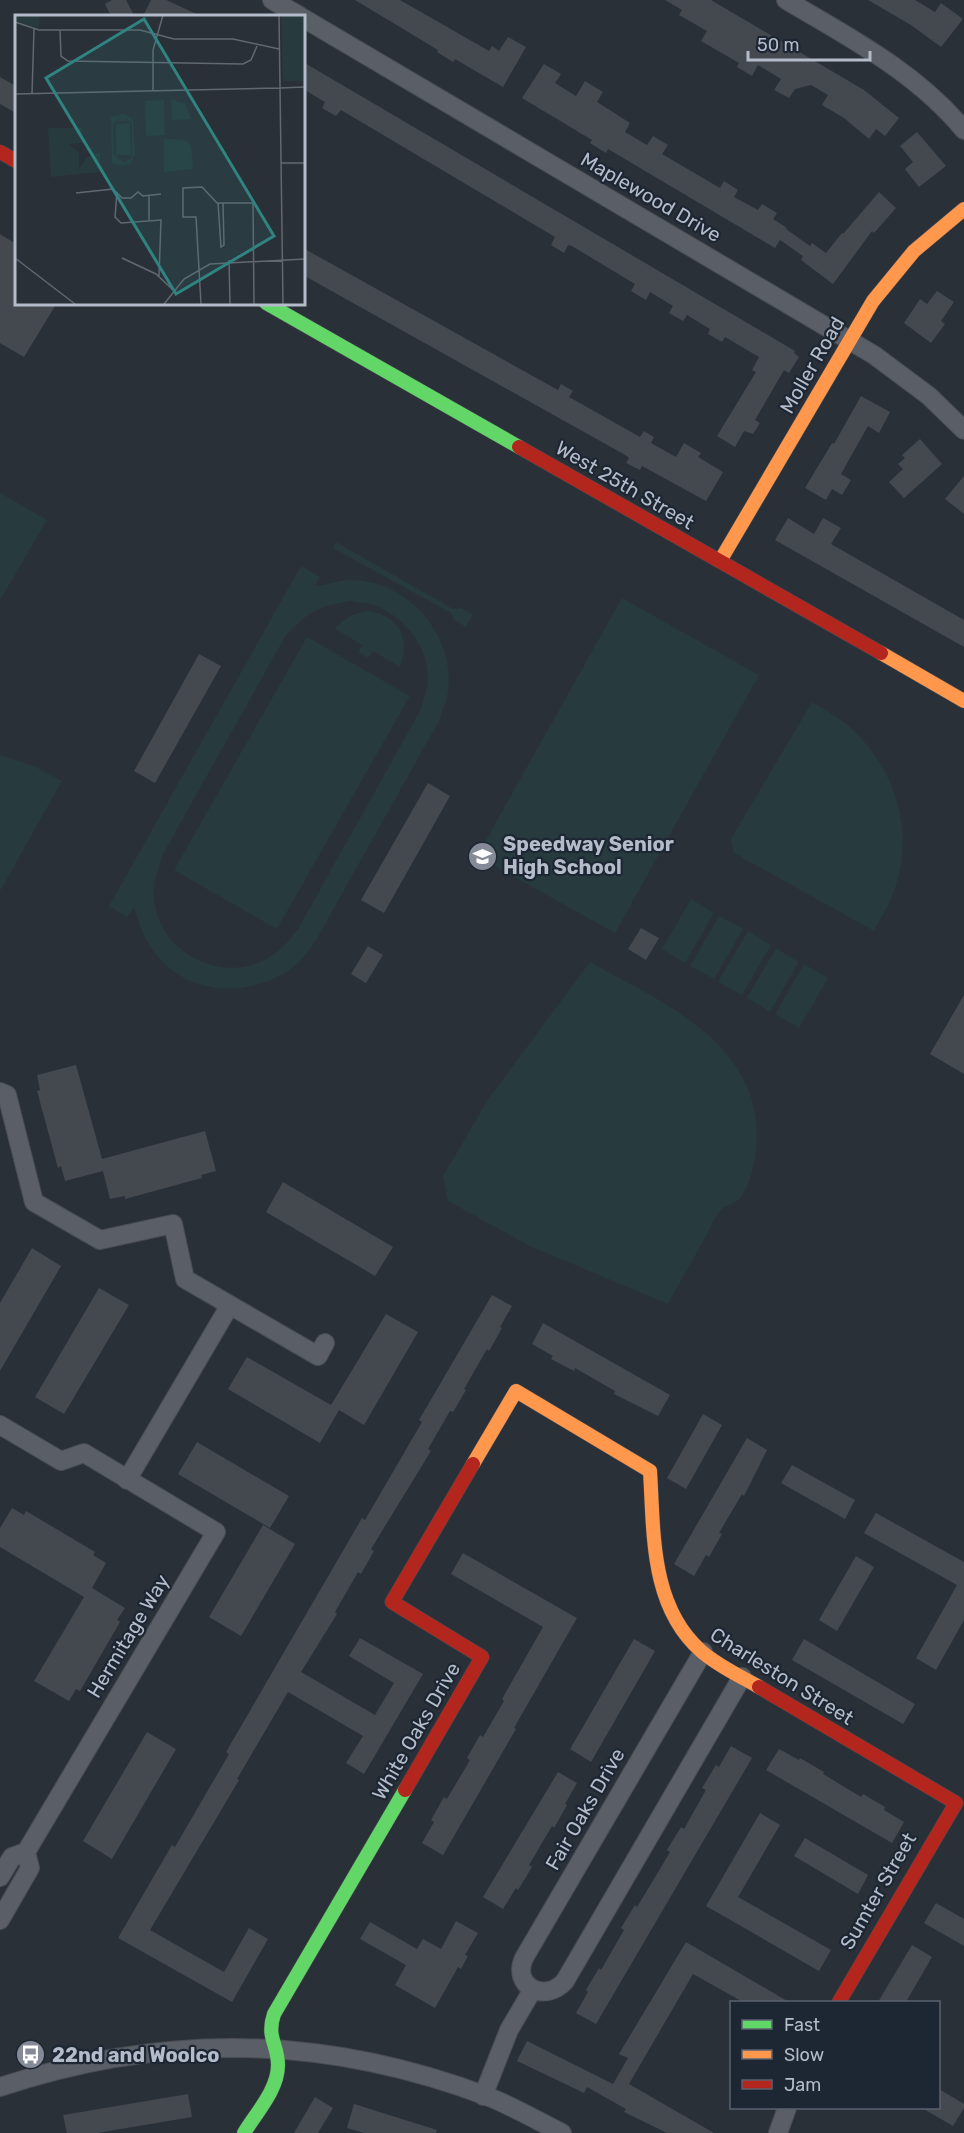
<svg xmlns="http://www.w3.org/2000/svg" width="964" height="2133" font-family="Rubik,sans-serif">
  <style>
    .green { fill: #273a3e; fill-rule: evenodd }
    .building { fill: #444950 }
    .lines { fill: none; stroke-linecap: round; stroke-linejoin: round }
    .street-casing { stroke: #484c53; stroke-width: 20 }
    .fast-casing { stroke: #484c53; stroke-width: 15 }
    .slow-casing { stroke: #484c53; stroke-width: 15 }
    .jam-casing { stroke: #484c53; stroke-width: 15 }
    .street { stroke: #5a5e66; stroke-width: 18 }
    .fast { stroke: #63d668; stroke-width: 14 }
    .slow { stroke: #ff974d; stroke-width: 14 }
    .jam { stroke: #b3261e; stroke-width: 14 }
    .labels { text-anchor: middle; stroke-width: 4.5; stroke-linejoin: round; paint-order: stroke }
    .street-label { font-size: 20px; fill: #b4bcc9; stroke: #1d2633 }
    .poi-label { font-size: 20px; font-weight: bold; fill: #b4bcc9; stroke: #1d2633; text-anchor: start }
    .inset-road { fill: none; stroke: #616872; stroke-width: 1.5 }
    .view { fill: #308480; fill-opacity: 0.15; stroke: #308480; stroke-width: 3 }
    .inset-edge { fill: none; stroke: #b4bcc9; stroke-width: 3 }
  </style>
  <rect width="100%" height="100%" fill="#2a3038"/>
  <path class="green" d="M 0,493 L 47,520 L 0,600 Z
    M 336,542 L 453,609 L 461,608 L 473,614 L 466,627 L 454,620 L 451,613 L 333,548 Z
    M 301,566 L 320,577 L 315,586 C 326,585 340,580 351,580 C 407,580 456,635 448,691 C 447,701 442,711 439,721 L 316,940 C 310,948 304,958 296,965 C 256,997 193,998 158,957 C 145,942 139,925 134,907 L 127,917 L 109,906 ZM 351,601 C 360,603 371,603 379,607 C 409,621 433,654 427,688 C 425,696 422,703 420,711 L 298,929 C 288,942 279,953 264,960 C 219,984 157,950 154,898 C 153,882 158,869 163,854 L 286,635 C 309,611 319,606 351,601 Z
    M 622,598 L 759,675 L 615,933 L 477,856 Z
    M 368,611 C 399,616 411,637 400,667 L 373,651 L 368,658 L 358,652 L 362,645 L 335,629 C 345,618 353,613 368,611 Z
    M 307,637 L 410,696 L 277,929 L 174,870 Z
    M 812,702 C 824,710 839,717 850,727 C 898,771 917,838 891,899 C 886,910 879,921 874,931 L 734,853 L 731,839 Z
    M 0,755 L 36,767 L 62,781 L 0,891 Z
    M 691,899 L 714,913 L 685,963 L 662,949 Z
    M 719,916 L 743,929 L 714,979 L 690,966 Z
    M 748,931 L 771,945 L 742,995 L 718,982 Z
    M 776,948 L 799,962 L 770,1012 L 747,998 Z
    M 590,962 C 661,1002 757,1041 757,1136 C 757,1155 752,1181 741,1197 C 737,1204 724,1205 719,1212 C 713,1220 709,1231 704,1240 C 692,1261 680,1282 668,1304 L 530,1246 L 448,1201 L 443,1176 L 489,1098 Z
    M 804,964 L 828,978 L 799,1028 L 775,1014 Z"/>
  <path class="building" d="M 112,0 L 126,0 L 133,13 L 126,16 L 111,16 L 105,4 Z
    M 151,0 L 166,0 L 201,16 L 143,16 Z
    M 355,0 L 400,0 L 489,51 L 492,46 L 499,51 L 508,37 L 526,47 L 503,87 L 455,59 L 453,62 L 437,52 L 438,50 Z
    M 665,0 L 711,0 L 864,90 L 899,118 L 885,136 L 876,129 L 869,139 L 844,118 L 822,105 L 828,95 L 811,85 L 795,89 L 789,98 L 774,90 L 781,79 L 758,65 L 752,76 L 737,67 L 739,63 L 701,41 L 707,31 L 679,15 L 682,10 Z
    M 868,0 L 915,0 L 935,12 L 941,3 L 963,19 L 941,47 L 911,25 Z
    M 303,62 L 795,351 L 794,353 L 799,357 L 789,373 L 784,370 L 755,420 L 760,423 L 753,434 L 744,431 L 735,447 L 717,436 L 756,372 L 752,370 L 759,357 L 725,337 L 722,342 L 708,334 L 710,329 L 687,315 L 683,321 L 669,313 L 673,306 L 650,292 L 646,300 L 631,291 L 635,284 L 572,246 L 568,245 L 564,253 L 551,245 L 555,237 L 341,110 L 336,116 L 322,108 L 325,102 L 303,89 Z
    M 544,64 L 561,74 L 555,83 L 576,96 L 585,81 L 603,92 L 597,102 L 630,123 L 625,132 L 647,145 L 653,136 L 668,145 L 662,154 L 720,188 L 724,181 L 738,190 L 734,197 L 758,210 L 762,204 L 777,213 L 773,219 L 787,228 L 786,229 L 810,246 L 812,243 L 826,253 L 842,233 L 843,234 L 879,192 L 896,208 L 874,233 L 872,231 L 833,284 L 801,260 L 803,256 L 780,240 L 775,248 L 608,149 L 606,153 L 590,143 L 592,140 L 522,98 Z
    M 0,77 L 16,86 L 16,113 L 0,104 Z
    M 917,132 L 946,166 L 919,187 L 905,169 L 913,162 L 900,146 Z
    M 0,234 L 16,244 L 16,303 L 57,303 L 24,357 L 0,343 Z
    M 303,248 L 558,390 L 561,384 L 573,391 L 569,397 L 640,437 L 644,431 L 654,437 L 651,443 L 676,457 L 684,443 L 701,453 L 698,457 L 723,472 L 706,501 L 642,466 L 640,470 L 626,463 L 629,458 L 627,456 L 303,275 Z
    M 937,291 L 954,302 L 941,321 L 945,324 L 931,343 L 904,323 L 920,299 L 927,304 Z
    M 861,396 L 890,412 L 879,433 L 868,426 L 841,474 L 851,480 L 842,495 L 832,489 L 826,500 L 805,488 L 832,443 L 834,444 Z
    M 920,439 L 942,464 L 904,498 L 889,482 L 903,469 L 898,464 L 905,458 L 902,455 Z
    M 964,476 L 964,514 L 945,499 Z
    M 788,518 L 814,534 L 823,518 L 841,528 L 831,544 L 964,620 L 964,647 L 775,540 Z
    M 199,654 L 221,666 L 155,783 L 134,771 Z
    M 428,783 L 450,796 L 384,913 L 361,900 Z
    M 641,928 L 659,938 L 646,960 L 628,949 Z
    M 368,946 L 383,955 L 366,983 L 351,974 Z
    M 964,995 L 964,1074 L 930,1054 Z
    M 76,1065 L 102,1159 L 205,1131 L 216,1171 L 201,1175 L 202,1178 L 125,1199 L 125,1196 L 110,1199 L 103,1171 L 65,1181 L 61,1166 L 58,1168 L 37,1091 L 40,1090 L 37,1075 Z
    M 283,1182 L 393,1247 L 375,1276 L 266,1212 Z
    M 32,1248 L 61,1266 L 0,1371 L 0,1303 Z
    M 99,1288 L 129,1305 L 64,1414 L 35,1397 Z
    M 492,1295 L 512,1306 L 500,1327 L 502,1328 L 489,1351 L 487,1349 L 464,1389 L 466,1390 L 453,1412 L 450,1411 L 428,1449 L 431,1451 L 371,1549 L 374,1551 L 361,1574 L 358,1572 L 335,1612 L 337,1614 L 301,1672 L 375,1715 L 394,1683 L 349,1656 L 360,1638 L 423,1674 L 364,1774 L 346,1763 L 363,1736 L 288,1692 L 237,1779 L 239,1780 L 150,1930 L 224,1972 L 249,1928 L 268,1939 L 232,2002 L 118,1938 L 172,1845 L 175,1847 L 229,1754 L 226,1752 L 362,1518 L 365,1520 L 422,1422 L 419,1420 Z
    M 386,1314 L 418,1332 L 364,1425 L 339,1410 L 320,1443 L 228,1389 L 247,1357 L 331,1405 Z
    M 543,1323 L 670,1395 L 658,1416 L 614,1394 L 615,1391 L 575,1368 L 574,1371 L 551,1359 L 553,1356 L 532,1344 Z
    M 703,1414 L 722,1425 L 686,1489 L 667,1478 Z
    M 747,1438 L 767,1450 L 744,1496 L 742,1494 L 719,1533 L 722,1534 L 709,1557 L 706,1555 L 694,1576 L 674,1564 Z
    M 197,1442 L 289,1496 L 270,1528 L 178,1474 Z
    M 792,1465 L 855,1500 L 845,1519 L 781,1483 Z
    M 12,1508 L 24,1515 L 26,1511 L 95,1552 L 93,1555 L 106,1563 L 92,1588 L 125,1608 L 117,1620 L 120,1622 L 80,1691 L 76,1689 L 69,1701 L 34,1681 L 84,1597 L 0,1547 L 0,1528 Z
    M 876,1513 L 964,1562 L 964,1620 L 936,1670 L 916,1658 L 957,1585 L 864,1533 Z
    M 263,1525 L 295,1544 L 241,1636 L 209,1617 Z
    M 463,1553 L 577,1618 L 514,1728 L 516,1729 L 443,1855 L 422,1843 L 434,1822 L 431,1820 L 444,1797 L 447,1799 L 470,1760 L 467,1758 L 480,1735 L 483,1737 L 504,1701 L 502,1699 L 543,1627 L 451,1574 Z
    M 856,1556 L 874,1567 L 837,1631 L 819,1620 Z
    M 634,1639 L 655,1651 L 591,1762 L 570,1749 Z
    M 804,1639 L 915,1704 L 903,1724 L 792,1660 Z
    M 147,1732 L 176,1749 L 112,1859 L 83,1841 Z
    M 731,1746 L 752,1758 L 596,2024 L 576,2013 L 588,1992 L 586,1990 L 599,1968 L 601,1970 L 624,1930 L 621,1928 L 635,1905 L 637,1907 L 654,1879 L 670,1852 L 667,1850 L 681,1827 L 684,1829 L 706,1790 L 702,1788 L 716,1765 L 719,1767 Z
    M 779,1749 L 799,1760 L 800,1758 L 824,1772 L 823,1774 L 861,1797 L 863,1794 L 885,1807 L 884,1810 L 904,1822 L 892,1843 L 766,1770 Z
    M 558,1772 L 577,1783 L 565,1804 L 567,1805 L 554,1828 L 552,1826 L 529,1865 L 532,1867 L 518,1890 L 516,1888 L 503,1909 L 483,1897 Z
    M 760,1813 L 780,1825 L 738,1897 L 831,1950 L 819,1971 L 706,1906 Z
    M 805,1838 L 868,1875 L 858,1894 L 794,1856 Z
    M 936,1903 L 964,1919 L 964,1946 L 924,1923 Z
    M 456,1921 L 478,1933 L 465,1955 L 468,1956 L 461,1969 L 458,1967 L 435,2008 L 395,1985 L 406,1965 L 360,1939 L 370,1922 L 417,1949 L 423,1939 L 441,1949 Z
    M 686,1942 L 789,2002 L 743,2002 L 693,1974 L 629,2084 L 714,2133 L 667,2133 L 624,2112 L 626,2109 L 587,2087 L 584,2093 L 517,2061 L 527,2041 L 613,2084 L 628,2058 L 619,2054 Z
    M 912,1945 L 932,1957 L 906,2002 L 878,2002 Z
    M 939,2089 L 964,2104 L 964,2108 L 953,2126 L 922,2108 L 939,2108 Z
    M 188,2094 L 192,2117 L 97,2133 L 67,2133 L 63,2115 Z
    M 315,2097 L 333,2108 L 318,2133 L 294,2133 Z
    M 354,2104 L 437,2130 L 436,2133 L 364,2133 L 347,2128 Z"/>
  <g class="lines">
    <defs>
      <path id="street" d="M 272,0 L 300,16
        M 786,0 C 850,38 916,72 964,130
        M 303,18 L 874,355 L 929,396 L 964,430
        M 0,1092 L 7,1095 L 34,1202 L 100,1240 L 173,1224 L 185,1279 L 318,1356 L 325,1343
        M 0,1425 L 61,1461 L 84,1453 L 216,1532 L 26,1852 L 12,1857 L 0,1877
        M 127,1480 L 230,1305
        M 703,1652 L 524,1958 C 511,1986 545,2004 565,1981 L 742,1677
        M 0,1920 L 30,1868 L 26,1852
        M 0,2087 C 166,2032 325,2035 489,2097 C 514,2107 538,2121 562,2133
        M 483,2096 L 509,2030 L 533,1989
        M 778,2133 L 787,2108"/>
      <path id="fast" d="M 266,303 L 519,447
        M 244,2133 C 256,2113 278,2090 278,2065 C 278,2044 266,2038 274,2014 L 405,1790"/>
      <path id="slow" d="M 720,561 L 873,301 L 914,251 L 964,209
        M 881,653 L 964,701
        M 473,1464 L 516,1391 L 650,1471 C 654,1533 650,1606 701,1651 C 718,1666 740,1676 759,1687"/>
      <path id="jam" d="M 0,152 L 16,161
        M 519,447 L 881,653
        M 759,1687 L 956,1803 L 839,2002
        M 405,1790 L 482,1657 L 392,1602 L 473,1464"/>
    </defs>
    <use href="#street" class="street-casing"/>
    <use href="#fast" class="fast-casing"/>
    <use href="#slow" class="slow-casing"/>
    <use href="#jam" class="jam-casing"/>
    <use href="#street" class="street"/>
    <use href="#fast" class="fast"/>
    <use href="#slow" class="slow"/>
    <use href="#jam" class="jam"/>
  </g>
  <defs>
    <symbol id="school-disc" viewBox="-11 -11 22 22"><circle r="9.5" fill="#848b96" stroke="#1d2633"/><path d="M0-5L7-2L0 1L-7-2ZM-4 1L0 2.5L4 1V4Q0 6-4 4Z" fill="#fff"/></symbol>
    <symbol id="bus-disc" viewBox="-11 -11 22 22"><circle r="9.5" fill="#848b96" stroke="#1d2633"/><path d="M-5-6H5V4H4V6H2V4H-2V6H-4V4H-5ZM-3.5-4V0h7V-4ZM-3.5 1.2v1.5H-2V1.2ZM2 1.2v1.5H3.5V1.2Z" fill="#fff"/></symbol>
  </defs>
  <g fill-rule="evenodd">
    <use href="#school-disc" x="466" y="840" width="33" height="33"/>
    <use href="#bus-disc" x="14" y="2038" width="33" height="33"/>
  </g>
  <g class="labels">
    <g class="street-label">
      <text transform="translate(651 197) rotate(30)" y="7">Maplewood Drive</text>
      <text transform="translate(812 365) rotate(-60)" y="7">Moller Road</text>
      <text transform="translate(625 485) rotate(30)" y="7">West 25th Street</text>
      <text transform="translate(128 1636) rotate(-59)" y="7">Hermitage Way</text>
      <text transform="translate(782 1676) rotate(32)" y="7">Charleston Street</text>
      <text transform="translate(416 1731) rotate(-60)" y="7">White Oaks Drive</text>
      <text transform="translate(585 1809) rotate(-60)" y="7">Fair Oaks Drive</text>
      <text transform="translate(878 1891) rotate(-60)" y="7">Sumter Street</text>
    </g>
    <g class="poi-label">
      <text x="503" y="851">Speedway Senior<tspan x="503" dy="23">High School</tspan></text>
      <text x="52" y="2062">22nd and Woolco</text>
    </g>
  </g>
  <g transform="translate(15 15)">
    <rect width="290" height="290" fill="#2a3038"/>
    <path d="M 0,0 L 25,0 L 24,13 L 0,6 ZM 266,0 L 289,0 L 289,66 L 268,66 ZM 156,84 L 170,89 L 176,104 L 157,105 ZM 149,85 L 150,120 L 131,121 L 130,86 ZM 109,99 L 118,105 L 120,139 L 116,148 L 109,151 L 97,148 L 96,102 ZM 105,102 L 103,106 L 112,106 L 110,102 L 117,109 L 117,142 L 109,148 L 99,139 L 98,110 ZM 115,108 L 116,140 L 101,140 L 101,109 ZM 33,113 L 67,113 L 67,128 L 54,129 L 64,137 L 64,154 L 72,142 L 85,138 L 85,157 L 36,162 ZM 149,124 L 168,125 L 176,130 L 178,154 L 149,157 Z" fill="#273a3e" fill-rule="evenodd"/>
    <path class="inset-road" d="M 264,0 L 268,289M 0,7 L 24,15 L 125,15 L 159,24 L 218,24 L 264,34M 45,15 L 46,41 L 53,46 L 228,49 L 236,45 L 242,31M 265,73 L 290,72M 138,76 L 138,35 L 148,0M 0,79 L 265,73M 17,79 L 19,14M 266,148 L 290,148M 102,177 L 100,202 L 106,208 L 146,205 L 144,261M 61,178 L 98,174 L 107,183 L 116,183 L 123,177 L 128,181 L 146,179M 134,181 L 134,205M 203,188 L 206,232 L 209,230 L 208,188M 0,243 L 60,289M 107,243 L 141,259 L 158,275M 214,245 L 215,289M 149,289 L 169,264 L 195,249 L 290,244M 186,289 L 181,202 L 168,202 L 168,173 L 187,172 L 202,188 L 238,188 L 239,289"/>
    <path class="view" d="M 129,4 L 259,221 L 161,279 L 31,63 Z"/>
    <rect width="290" height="290" class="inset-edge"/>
  </g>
  <rect x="730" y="2001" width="210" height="108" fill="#1d2633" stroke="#59626f" stroke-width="1.5"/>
  <rect x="742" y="2020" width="30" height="9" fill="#63d668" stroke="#59626f" stroke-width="1.5"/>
  <text x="784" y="2031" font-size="18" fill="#b4bcc9">Fast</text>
  <rect x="742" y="2050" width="30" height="9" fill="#ff974d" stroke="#59626f" stroke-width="1.5"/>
  <text x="784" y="2061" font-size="18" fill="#b4bcc9">Slow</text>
  <rect x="742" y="2080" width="30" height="9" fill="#b3261e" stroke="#59626f" stroke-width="1.5"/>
  <text x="784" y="2091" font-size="18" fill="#b4bcc9">Jam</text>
  <path d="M748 51v9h122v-9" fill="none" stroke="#b4bcc9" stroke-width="3"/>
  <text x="757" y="51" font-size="18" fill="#b4bcc9" stroke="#1d2633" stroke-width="4.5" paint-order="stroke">50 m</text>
</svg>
